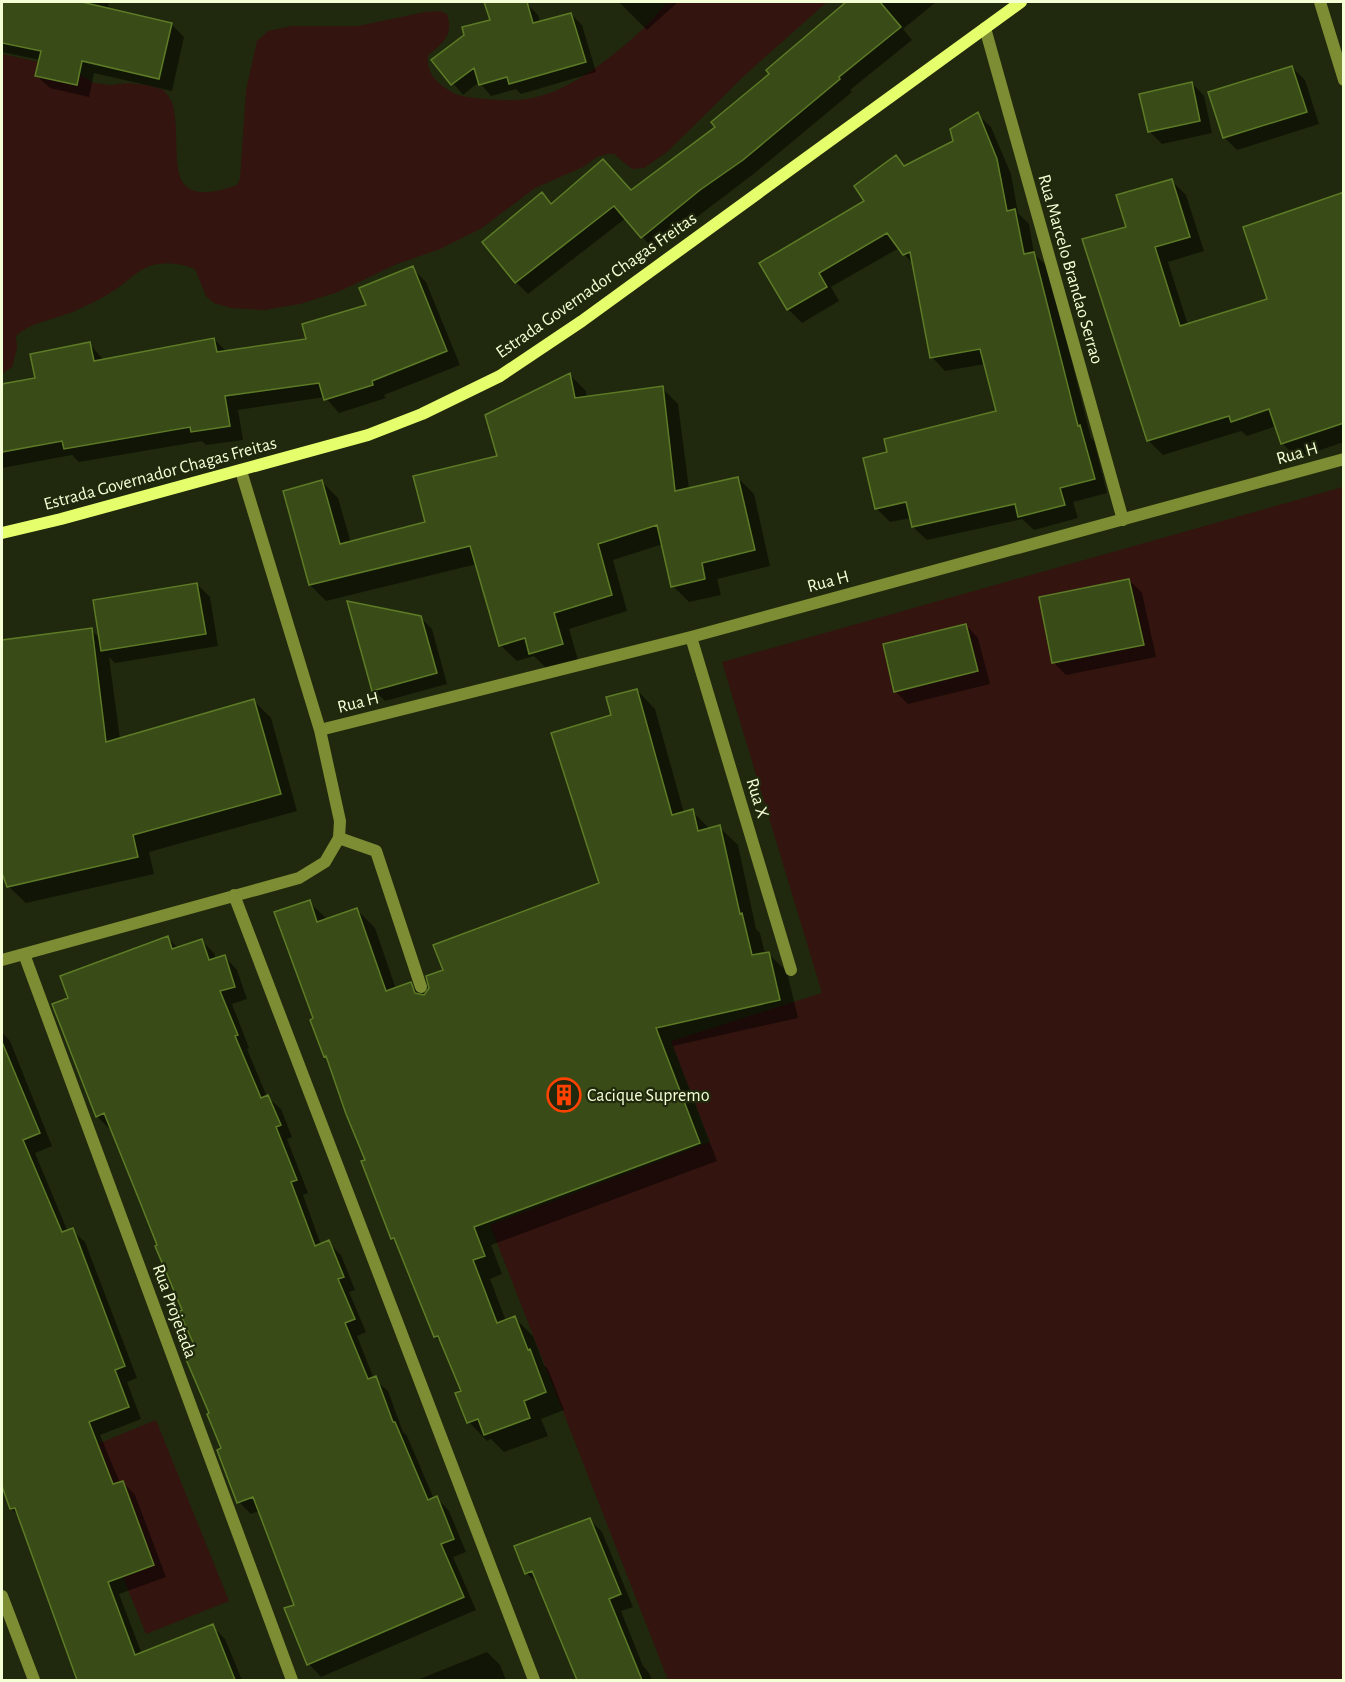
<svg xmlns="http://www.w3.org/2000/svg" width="1345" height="1682" font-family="'Alegreya Sans',sans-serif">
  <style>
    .green { fill: #34140f }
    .shadow { fill: #0007 }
    .building { fill: #394c17; stroke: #5d7b26; stroke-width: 1.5 }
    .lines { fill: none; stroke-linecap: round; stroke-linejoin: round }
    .service { stroke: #7c8d33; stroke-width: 12 }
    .minor { stroke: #7c8d33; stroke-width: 12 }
    .secondary { stroke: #e5ff6c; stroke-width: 12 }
    .labels { text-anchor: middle; stroke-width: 4.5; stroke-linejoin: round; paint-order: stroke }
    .street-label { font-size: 18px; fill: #f4ffd5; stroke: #20290d }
    .poi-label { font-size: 18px; fill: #f4ffd5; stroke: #20290d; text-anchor: start }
  </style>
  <rect width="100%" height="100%" fill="#20290d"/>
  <path class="green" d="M 667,2 L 827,2 L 745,75 L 667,152 L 644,168 L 632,169 L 614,154 L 607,154 L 597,157 L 583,167 L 535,188 L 482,228 L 440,249 L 397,264 L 338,292 L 300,304 L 264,310 L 231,308 L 214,303 L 206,296 L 195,269 C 181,263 164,261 150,266 C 139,270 132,277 123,284 C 110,294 95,302 79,309 C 59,319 32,321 16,336 L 17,348 L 12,367 L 2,374 L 2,54 L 68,68 L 94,83 L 111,85 L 128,83 L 147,85 L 164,90 C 167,95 172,100 173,106 C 184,152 157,213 237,185 L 240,179 L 246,90 L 257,41 L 268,31 L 292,26 L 358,26 L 425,12 L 440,11 L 447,14 C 454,34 444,43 428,55 C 426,72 435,82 450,91 C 459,97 474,98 485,99 C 504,101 526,101 544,95 C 585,82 642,35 667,2 Z
    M 1343,487 L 1343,1680 L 668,1680 L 490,1225 L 710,1142 L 671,1041 L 822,993 L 722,662 Z
    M 156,1420 L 229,1601 L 146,1634 L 73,1454 Z"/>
  <path class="shadow" d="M 2,2 L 109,2 L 108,9 L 171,24 L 184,37 L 172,91 L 94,73 L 89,97 L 50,88 L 37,76 L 40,60 L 2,52 Z
    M 486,2 L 524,2 L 524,5 L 527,4 L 538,15 L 540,23 L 571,14 L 582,25 L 596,72 L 521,94 L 516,89 L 491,96 L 479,82 L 463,95 L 434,60 L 492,21 Z
    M 619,2 L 678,2 L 647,30 Z
    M 849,2 L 936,2 L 903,29 L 912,40 L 850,90 L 852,92 L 756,172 L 654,250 L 626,218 L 528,294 L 516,282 L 542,194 L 552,204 L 632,192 L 717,127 L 814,32 L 812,30 Z
    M 1292,67 L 1305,80 L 1319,124 L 1237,150 L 1224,137 Z
    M 1192,83 L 1204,96 L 1212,133 L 1162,144 L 1149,131 Z
    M 977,114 L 991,127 L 1011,174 L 1018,213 L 1029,224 L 1034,254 L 1048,267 L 1091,438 L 1094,441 L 1107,493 L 1073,502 L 1078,518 L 1034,530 L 1022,519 L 927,540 L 913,527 L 911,518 L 890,522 L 877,509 L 864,459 L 889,453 L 998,412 L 985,364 L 945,371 L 932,357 L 913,264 L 899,248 L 831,287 L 839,301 L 802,323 L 788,309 L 761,264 L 866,201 L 896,157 L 906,167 L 955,142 Z
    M 1172,181 L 1186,195 L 1204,251 L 1168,262 L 1188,325 L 1269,300 L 1344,194 L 1344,442 L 1297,458 L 1282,443 L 1276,426 L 1247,436 L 1241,431 L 1163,455 L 1149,441 L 1084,240 L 1128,228 Z
    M 412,268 L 426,282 L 460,365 L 384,395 L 386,398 L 339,413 L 325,397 L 238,410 L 243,440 L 206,445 L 202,441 L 79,462 L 72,455 L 2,468 L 2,386 L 37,379 L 90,344 L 104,361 L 214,339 L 227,352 L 308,340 L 368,306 Z
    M 570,375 L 586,391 L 587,398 L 662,388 L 678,404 L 689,489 L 738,478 L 754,494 L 770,566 L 717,579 L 721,595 L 689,602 L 673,586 L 663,544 L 613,560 L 627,611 L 569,629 L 578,660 L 547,669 L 534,656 L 517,661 L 500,645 L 477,564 L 326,601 L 310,585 L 322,482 L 338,498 L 351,543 L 426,523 L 499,457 Z
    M 1129,580 L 1142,593 L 1156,657 L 1066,675 L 1054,663 Z
    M 197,584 L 210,597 L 218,646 L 115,663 L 109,657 L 120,739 L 254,701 L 271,718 L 297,811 L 149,852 L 154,874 L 26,903 L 8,886 L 2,868 L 2,642 L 91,630 L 101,639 Z
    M 420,617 L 432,629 L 447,684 L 385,701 L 374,690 Z
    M 966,625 L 978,638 L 990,684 L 908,704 L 895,691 Z
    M 637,690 L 655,709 L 684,813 L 692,811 L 710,829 L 719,827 L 738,845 L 756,929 L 760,933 L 765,954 L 768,953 L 787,972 L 798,1018 L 673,1046 L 717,1161 L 491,1245 L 502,1274 L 490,1279 L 506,1321 L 514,1317 L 533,1336 L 544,1365 L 548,1369 L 564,1410 L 541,1419 L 548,1436 L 504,1452 L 491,1439 L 487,1441 L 469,1422 L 463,1392 L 444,1345 L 435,1337 L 398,1244 L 392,1239 L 363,1162 L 367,1161 L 330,1061 L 325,1056 L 314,1019 L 309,902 L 328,920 L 357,910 L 375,928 L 396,989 L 410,984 L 425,996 L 444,971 L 601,884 L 613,716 Z
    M 167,937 L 178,948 L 201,940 L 214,953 L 216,960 L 225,957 L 237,970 L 247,999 L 232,1004 L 249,1048 L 247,1049 L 267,1097 L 281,1109 L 292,1137 L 287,1139 L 308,1193 L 303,1195 L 321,1245 L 328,1242 L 341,1255 L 355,1290 L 349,1292 L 366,1332 L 357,1336 L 374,1379 L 388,1391 L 403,1432 L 407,1436 L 434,1499 L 437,1498 L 449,1511 L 466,1552 L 453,1557 L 476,1610 L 321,1677 L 309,1664 L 295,1605 L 260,1511 L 251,1514 L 239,1502 L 184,1310 L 112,1128 L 109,1129 L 97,1116 L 70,999 Z
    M 2,1032 L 10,1041 L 52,1146 L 35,1153 L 68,1232 L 72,1230 L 85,1242 L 137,1378 L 127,1382 L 141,1419 L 100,1435 L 120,1483 L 123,1482 L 135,1495 L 166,1577 L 119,1594 L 142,1654 L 212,1626 L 225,1639 L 242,1680 L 78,1680 L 21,1518 L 11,1509 L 2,1481 Z
    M 589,1519 L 602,1532 L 633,1607 L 621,1611 L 643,1666 L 649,1673 L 652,1680 L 578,1680 L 540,1585 L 526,1573 Z
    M 487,1652 L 500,1665 L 506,1680 L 417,1680 Z"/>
  <path class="building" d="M 2,2 L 82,2 L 172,23 L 159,79 L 82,61 L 77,85 L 35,76 L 41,51 L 2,43 Z
    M 484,2 L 527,2 L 533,23 L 571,13 L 586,62 L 509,84 L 507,77 L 479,85 L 474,68 L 451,85 L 431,60 L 464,35 L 462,27 L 490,20 Z
    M 846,2 L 880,2 L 901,27 L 839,77 L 840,79 L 743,160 L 700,190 L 641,238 L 614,206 L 515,283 L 482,242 L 542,192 L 551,204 L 603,159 L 631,190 L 715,127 L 711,122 L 769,74 L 766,70 Z
    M 1292,66 L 1307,112 L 1223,138 L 1208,92 Z
    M 1192,82 L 1200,121 L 1148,132 L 1139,94 Z
    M 978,112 L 997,159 L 1007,211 L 1015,209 L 1024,254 L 1034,252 L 1078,426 L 1080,425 L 1095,479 L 1060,488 L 1065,505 L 1018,517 L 1015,504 L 912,527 L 906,502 L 875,509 L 863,458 L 887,452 L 884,439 L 996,411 L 980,349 L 930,358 L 910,252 L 903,255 L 887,233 L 819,273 L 827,287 L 787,310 L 759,263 L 864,201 L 854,186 L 896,155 L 904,166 L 953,141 L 950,129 Z
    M 1172,179 L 1190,237 L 1155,247 L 1180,326 L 1267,299 L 1243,227 L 1344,192 L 1344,423 L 1281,444 L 1269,409 L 1231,422 L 1229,416 L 1147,441 L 1082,239 L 1126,227 L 1116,195 Z
    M 413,266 L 447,351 L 372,381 L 373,385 L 324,400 L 319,383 L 225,396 L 230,426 L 191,432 L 190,427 L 64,449 L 62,441 L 2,452 L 2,384 L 35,378 L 30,354 L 90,342 L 94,361 L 214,338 L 217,352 L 306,339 L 302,324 L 366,305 L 359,288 Z
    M 570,373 L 575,398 L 663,386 L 675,491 L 738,477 L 755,550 L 702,563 L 705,579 L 671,587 L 657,525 L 598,544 L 612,595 L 554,613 L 563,644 L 529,654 L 525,638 L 499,646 L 470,546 L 309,585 L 283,491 L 322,480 L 340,544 L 425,522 L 413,476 L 497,456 L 485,415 Z
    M 1129,579 L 1144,645 L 1052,663 L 1039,597 Z
    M 197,583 L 206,634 L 101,651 L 93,600 Z
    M 347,601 L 421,616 L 437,673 L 372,691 Z
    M 966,624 L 978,671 L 894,692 L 883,644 Z
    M 92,628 L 106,742 L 254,699 L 281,794 L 133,835 L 138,857 L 7,887 L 2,873 L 2,640 Z
    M 637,689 L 672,815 L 693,809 L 698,831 L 720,825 L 740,914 L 742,913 L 752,955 L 769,952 L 780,1000 L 656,1028 L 700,1143 L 474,1227 L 485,1256 L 473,1260 L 497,1323 L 515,1316 L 528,1350 L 530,1349 L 546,1392 L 524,1401 L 530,1418 L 484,1435 L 478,1419 L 467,1423 L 455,1393 L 461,1391 L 438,1336 L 434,1337 L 394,1238 L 391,1239 L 361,1161 L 365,1160 L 346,1114 L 326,1056 L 324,1057 L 310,1020 L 313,1018 L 274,912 L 310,900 L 317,922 L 357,908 L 386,991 L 411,982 L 415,993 L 424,995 L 429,988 L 426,976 L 443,970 L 433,945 L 599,883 L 551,733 L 611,715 L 606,697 Z
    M 168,936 L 172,949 L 202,939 L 209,960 L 225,955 L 235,987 L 220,991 L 238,1035 L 235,1036 L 261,1098 L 268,1095 L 281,1125 L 276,1127 L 297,1180 L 291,1182 L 315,1246 L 329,1240 L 344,1277 L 338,1279 L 355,1319 L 345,1323 L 368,1379 L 376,1376 L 393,1422 L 395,1422 L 428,1500 L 437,1496 L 454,1539 L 441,1544 L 464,1597 L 307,1665 L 284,1608 L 294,1605 L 253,1497 L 237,1503 L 217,1450 L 221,1448 L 207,1414 L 209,1413 L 182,1350 L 194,1345 L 179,1311 L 182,1310 L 155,1246 L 157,1245 L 140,1202 L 104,1113 L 96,1117 L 52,1004 L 68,998 L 60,976 Z
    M 2,1042 L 40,1133 L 23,1140 L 62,1232 L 73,1228 L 125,1366 L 115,1370 L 129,1407 L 89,1422 L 113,1484 L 123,1481 L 154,1565 L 108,1582 L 135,1655 L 213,1624 L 235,1680 L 77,1680 L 15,1508 L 10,1509 L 2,1486 Z
    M 590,1518 L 621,1594 L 609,1599 L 642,1680 L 577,1680 L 532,1571 L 525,1574 L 514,1546 Z"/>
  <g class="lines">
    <path class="service" d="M 339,838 L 376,851 L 421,987"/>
    <path class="minor" d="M 1320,2 L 1344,80
      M 985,28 L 1123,520
      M 691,637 L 791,970
      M 320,730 L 691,637 L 1344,459
      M 234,895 L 534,1680
      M 24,954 L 292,1680
      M 2,960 L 299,878 L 325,862 L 339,838 L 340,821 L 320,730 L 241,471
      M 2,1596 L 34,1680"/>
    <path class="secondary" d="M 2,533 L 61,519 L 368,435 L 422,414 L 500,376 L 582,321 L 1021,2"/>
  </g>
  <defs>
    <symbol id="building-ring" viewBox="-11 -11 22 22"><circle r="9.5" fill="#20290d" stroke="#ff4101" stroke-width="1.5"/><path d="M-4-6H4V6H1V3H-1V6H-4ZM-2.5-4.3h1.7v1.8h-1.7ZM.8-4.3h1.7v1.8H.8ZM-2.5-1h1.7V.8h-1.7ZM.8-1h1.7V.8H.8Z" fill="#ff4101"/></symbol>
  </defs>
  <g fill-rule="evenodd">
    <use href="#building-ring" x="545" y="1076" width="38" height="38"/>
  </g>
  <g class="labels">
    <g class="street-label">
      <text transform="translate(1071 269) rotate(74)" y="6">Rua Marcelo Brandao Serrao</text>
      <text transform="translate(596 285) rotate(-35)" y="6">Estrada Governador Chagas Freitas</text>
      <text transform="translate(1297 453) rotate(-16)" y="6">Rua H</text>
      <text transform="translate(160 473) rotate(-15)" y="6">Estrada Governador Chagas Freitas</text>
      <text transform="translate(828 581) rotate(-15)" y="6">Rua H</text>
      <text transform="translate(358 702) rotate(-14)" y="6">Rua H</text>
      <text transform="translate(758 798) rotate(73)" y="6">Rua X</text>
      <text transform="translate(175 1311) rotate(70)" y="6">Rua Projetada</text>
    </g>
    <g class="poi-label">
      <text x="587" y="1101">Cacique Supremo</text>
    </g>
  </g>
  <rect width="1345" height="1682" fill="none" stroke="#f4ffd5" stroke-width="6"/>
</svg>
